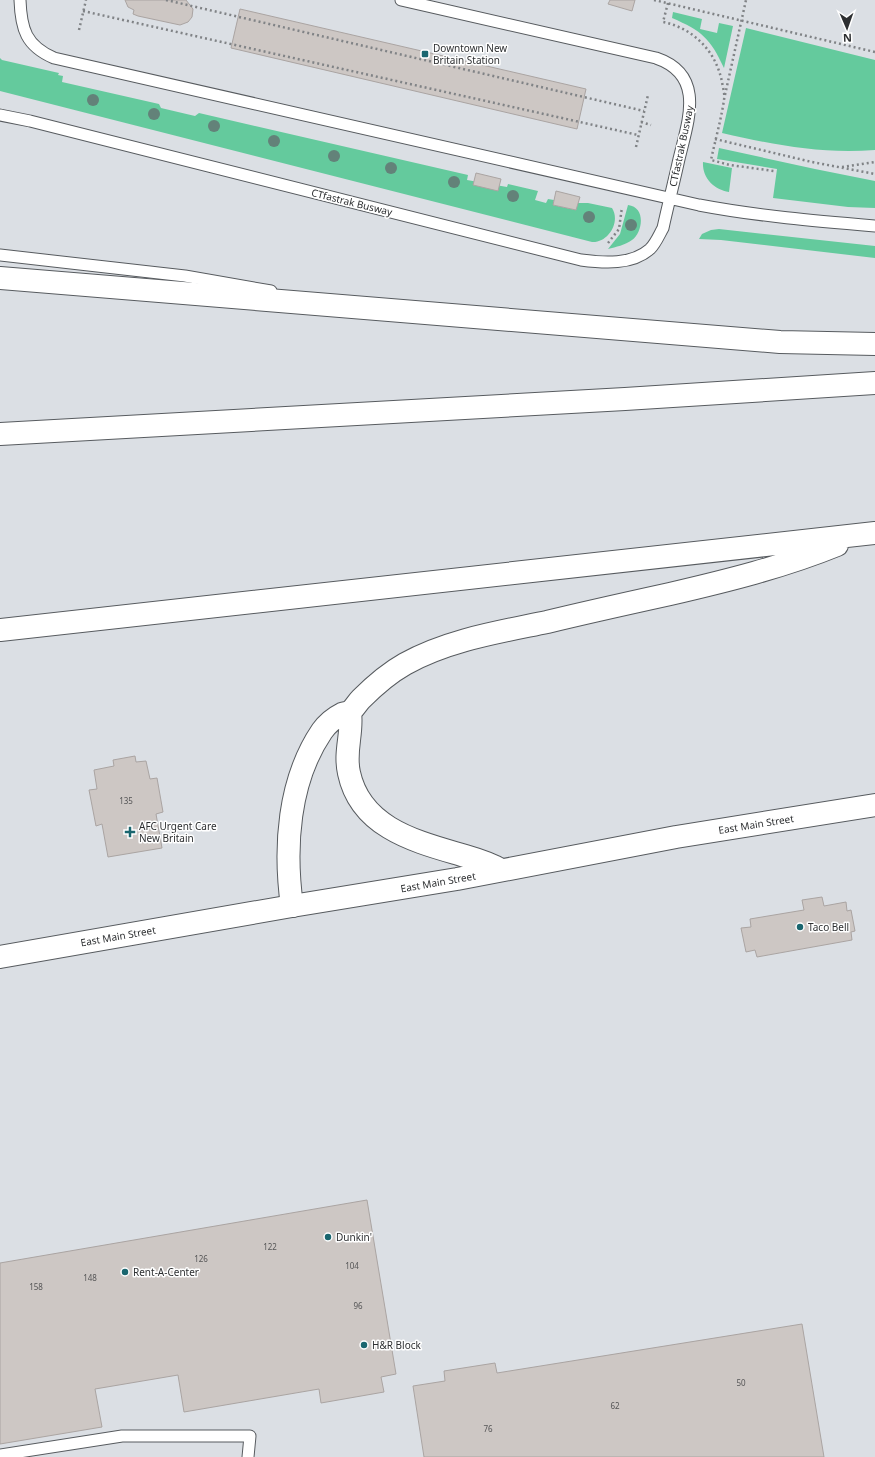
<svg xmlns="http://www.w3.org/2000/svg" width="875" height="1457" font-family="'Noto Sans',sans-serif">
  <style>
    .green { fill: #64ca9d }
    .building { fill: #cdc7c4; stroke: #aaa4a2 }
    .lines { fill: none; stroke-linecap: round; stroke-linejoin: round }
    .service-casing { stroke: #575b5f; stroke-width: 13 }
    .secondary-casing { stroke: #575b5f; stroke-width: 24 }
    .primary-casing { stroke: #575b5f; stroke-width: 24 }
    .motorway-casing { stroke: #575b5f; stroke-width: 24 }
    .path { stroke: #808386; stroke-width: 2.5; stroke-dasharray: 2 3; stroke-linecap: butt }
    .service { stroke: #fff; stroke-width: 11 }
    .secondary { stroke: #fff; stroke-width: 22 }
    .primary { stroke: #fff; stroke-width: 22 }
    .motorway { stroke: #fff; stroke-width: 22 }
    .tree { fill: #638279 }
    .poi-dot { fill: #1a666f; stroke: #fff; stroke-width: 1.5 }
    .labels { text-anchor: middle; stroke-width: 3; stroke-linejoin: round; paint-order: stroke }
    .number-label { font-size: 8px; fill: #555556 }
    .poi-label { font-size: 10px; fill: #2d2f31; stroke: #fff; text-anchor: start }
    .street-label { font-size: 10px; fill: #2d2f31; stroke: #fff }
  </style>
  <rect width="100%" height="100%" fill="#dbdfe4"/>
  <path class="green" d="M 673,12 L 702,19 L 700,29 L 717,33 L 719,23 L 733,26 L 724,68 C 710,38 702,31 672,18 Z
    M 746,28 L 875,60 L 875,150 C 820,154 775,145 722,133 Z
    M 0,58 L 2,60 L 59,73 L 58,75 L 63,76 L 62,82 L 159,104 L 161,108 L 195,116 L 199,113 L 468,175 L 467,180 L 507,187 L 508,184 L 538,191 L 535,200 L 546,203 L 548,199 L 554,200 L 553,205 L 576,210 L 578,203 L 588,203 L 612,208 C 621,222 608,243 592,242 L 0,91 Z
    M 719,148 L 815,169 L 875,181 L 875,208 L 848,207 L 773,198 L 777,169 L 717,159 Z
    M 703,162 L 732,168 L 729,192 C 714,190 702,178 703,162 Z
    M 628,205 C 646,207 643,232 632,240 C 625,245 616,247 608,249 L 620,234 Z
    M 719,229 L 875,246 L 875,258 L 721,240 L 699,239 L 702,234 L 711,230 Z"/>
  <path class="building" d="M 125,0 L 186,0 L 193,9 L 192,17 L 188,22 L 180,25 L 138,16 L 133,14 L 134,10 L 128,7 Z
    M 610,0 L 635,0 L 632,11 L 608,4 Z
    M 240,9 L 586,89 L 577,129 L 231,48 Z
    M 476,173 L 501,179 L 498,191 L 473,185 Z
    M 556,191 L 580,197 L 576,210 L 553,205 Z
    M 135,756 L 136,762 L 146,761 L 150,779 L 157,778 L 163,812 L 156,814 L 162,848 L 108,857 L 102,824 L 96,826 L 89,790 L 97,789 L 94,770 L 114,766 L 113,760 Z
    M 822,897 L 824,906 L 846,902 L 847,911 L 851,910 L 855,931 L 851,932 L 852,940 L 757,957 L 755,950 L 746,952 L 741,928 L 751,927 L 750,919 L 804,910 L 802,900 Z
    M 367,1200 L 396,1374 L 381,1377 L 384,1392 L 321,1403 L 319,1389 L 184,1412 L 178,1375 L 95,1389 L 102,1427 L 0,1444 L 0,1263 Z
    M 802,1324 L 824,1457 L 424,1457 L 413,1386 L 445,1381 L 444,1371 L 495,1363 L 497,1373 Z"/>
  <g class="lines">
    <defs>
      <path id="service" d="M 20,0 C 21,29 26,46 54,58 L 699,205 C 757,216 816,221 875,226
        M 0,115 L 30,121 L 581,260 C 604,263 632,265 650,249 C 656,243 659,235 663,228 C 668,205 674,182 679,159 C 688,121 706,75 656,58 L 401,0
        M 0,255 L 185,276 L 271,291
        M 0,1455 L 122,1436 L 250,1436 L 248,1457"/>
      <path id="secondary" d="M 292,906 L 457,879 L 676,837 L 875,805"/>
      <path id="primary" d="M 0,957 L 292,906"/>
      <path id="motorway" d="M 0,278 L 780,342 L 875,344
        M 0,434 L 625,399 L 875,383
        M 0,630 L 875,533
        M 350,712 C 353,733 344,751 349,773 C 360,825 410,840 455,853 C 471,858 486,861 501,870
        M 292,906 C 284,848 288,781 322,731 C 327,724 334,718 342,714 C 345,713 349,713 352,710 C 355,707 358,702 361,699 C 374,686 389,673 405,664 C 448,640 499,632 547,622 C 588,612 629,603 670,594 C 726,581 783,567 837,545"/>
    </defs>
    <use href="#service" class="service-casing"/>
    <use href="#secondary" class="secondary-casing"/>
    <use href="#primary" class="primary-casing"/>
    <use href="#motorway" class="motorway-casing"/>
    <path class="path" d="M 166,0 L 644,111
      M 654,0 L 875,52
      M 668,3 L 663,22 C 693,28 716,51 722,82 C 723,88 725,94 724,100 C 721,120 715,141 711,160 L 730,165 L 774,171
      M 83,11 L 638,135
      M 79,30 L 86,0
      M 725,95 L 746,0
      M 641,122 L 651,125
      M 715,139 L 812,162 L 875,174
      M 636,147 L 648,95
      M 842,167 L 875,162
      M 608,243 L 619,229 L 622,207"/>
    <use href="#service" class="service"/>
    <use href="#secondary" class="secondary"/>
    <use href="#primary" class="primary"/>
    <use href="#motorway" class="motorway"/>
  </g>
  <g class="tree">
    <circle cx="93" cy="100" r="6"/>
    <circle cx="154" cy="114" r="6"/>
    <circle cx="214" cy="126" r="6"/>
    <circle cx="274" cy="141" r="6"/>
    <circle cx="334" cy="156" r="6"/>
    <circle cx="391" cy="168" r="6"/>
    <circle cx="454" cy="182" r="6"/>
    <circle cx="513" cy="196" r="6"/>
    <circle cx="589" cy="217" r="6"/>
    <circle cx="631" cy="225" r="6"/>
  </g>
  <g class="poi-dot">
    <rect x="421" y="50" width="8" height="8" rx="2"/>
    <path d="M128 826h4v4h4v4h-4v4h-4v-4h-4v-4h4z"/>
    <circle cx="800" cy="927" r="4"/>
    <circle cx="328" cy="1237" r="4"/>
    <circle cx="125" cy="1272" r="4"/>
    <circle cx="364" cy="1345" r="4"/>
  </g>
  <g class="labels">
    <g class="number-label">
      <text x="126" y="804">135</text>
      <text x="270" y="1250">122</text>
      <text x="201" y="1262">126</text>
      <text x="352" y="1269">104</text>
      <text x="90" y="1281">148</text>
      <text x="36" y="1290">158</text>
      <text x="358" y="1309">96</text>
      <text x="741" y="1386">50</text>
      <text x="615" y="1409">62</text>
      <text x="488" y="1432">76</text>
    </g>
    <g class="poi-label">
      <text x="433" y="52">Downtown New<tspan x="433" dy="12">Britain Station</tspan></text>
      <text x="139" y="830">AFC Urgent Care<tspan x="139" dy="12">New Britain</tspan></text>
      <text x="808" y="931">Taco Bell</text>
      <text x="336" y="1241">Dunkin'</text>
      <text x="133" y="1276">Rent-A-Center</text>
      <text x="372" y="1349">H&amp;R Block</text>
    </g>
    <g class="street-label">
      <text transform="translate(681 146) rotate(-78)" y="4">CTfastrak Busway</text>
      <text transform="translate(352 202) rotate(14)" y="4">CTfastrak Busway</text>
      <text transform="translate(756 824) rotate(-9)" y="4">East Main Street</text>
      <text transform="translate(438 882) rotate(-10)" y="4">East Main Street</text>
      <text transform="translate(118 936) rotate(-10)" y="4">East Main Street</text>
    </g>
  </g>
  <g transform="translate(847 28) rotate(178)" stroke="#ffffff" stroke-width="3" paint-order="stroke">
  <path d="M0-3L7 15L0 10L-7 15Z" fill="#2d2f31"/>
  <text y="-6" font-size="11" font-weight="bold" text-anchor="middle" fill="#2d2f31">N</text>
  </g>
</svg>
